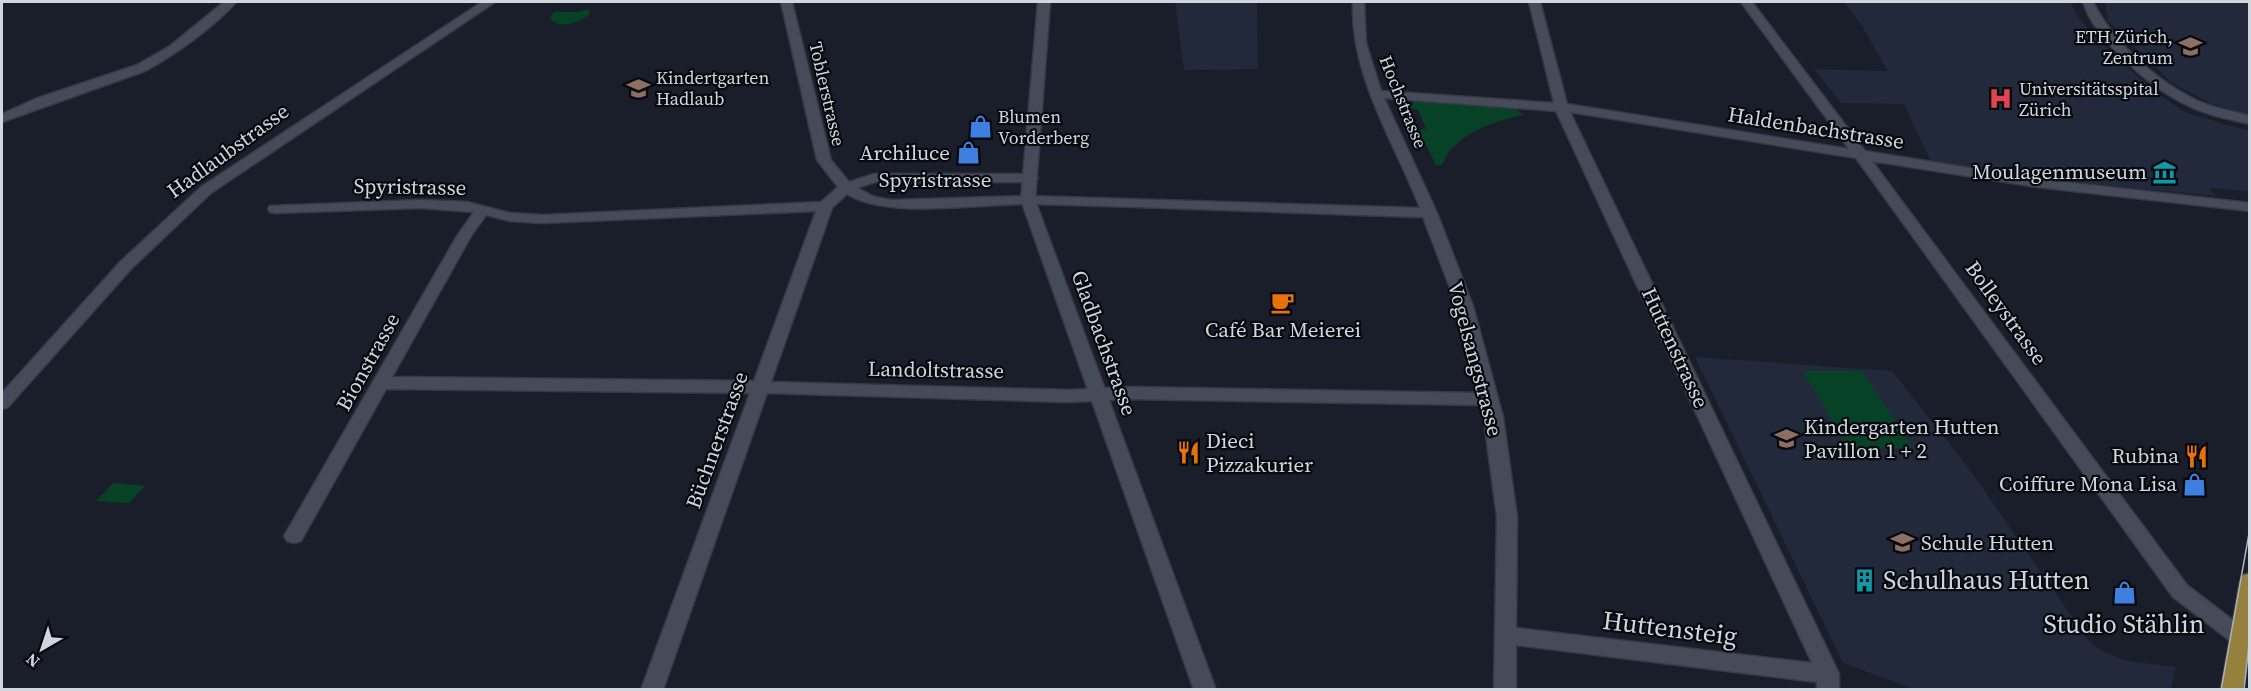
<svg xmlns="http://www.w3.org/2000/svg" width="2251" height="691" font-family="'Source Serif 4',serif">
  <style>
    .built { fill: #22293a }
    .green { fill: #084226 }
    .lines { fill: none; stroke-linecap: round; stroke-linejoin: round }
    .minor-casing { stroke: #363944; stroke-width: 3 }
    .tertiary-casing { stroke: #363944; stroke-width: 3 }
    .primary-casing { stroke: #363944; stroke-width: 3 }
    .minor { fill: #464b5a; fill-rule: evenodd }
    .tertiary { fill: #464b5a; fill-rule: evenodd }
    .primary { fill: #95803d; fill-rule: evenodd }
    .tram { stroke: #acb0b9; stroke-width: 1.5 }
    .labels { text-anchor: middle; stroke-width: 4.5; stroke-linejoin: round; paint-order: stroke }
    .far-poi-label { font-size: 18px; fill: #d1d5de; stroke: #07090e; text-anchor: start }
    .far-street-label { font-size: 18px; fill: #d1d5de; stroke: #07090e }
    .street-label { font-size: 21px; fill: #d1d5de; stroke: #07090e }
    .poi-label { font-size: 21px; fill: #d1d5de; stroke: #07090e; text-anchor: end }
    .near-poi-label { font-size: 26px; fill: #d1d5de; stroke: #07090e; text-anchor: start }
    .near-street-label { font-size: 26px; fill: #d1d5de; stroke: #07090e }
  </style>
  <rect width="100%" height="100%" fill="#1a1e2b"/>
  <path class="built" d="M 1175,2 L 1257,2 L 1258,69 L 1184,70 Z
    M 1844,2 L 2070,2 L 2078,17 L 2097,39 L 2156,93 L 2185,112 L 2227,125 L 2249,130 L 2249,191 L 2209,188 L 2216,196 L 2133,188 L 2023,176 L 1931,162 L 1904,104 L 1841,103 L 1814,69 L 1888,71 L 1862,26 Z
    M 2105,2 L 2249,2 L 2249,115 L 2210,103 L 2172,83 L 2108,21 Z
    M 1695,357 L 1892,371 L 1968,467 L 2088,640 L 2104,652 L 2128,661 L 2176,667 L 2171,689 L 1914,689 L 1843,663 Z"/>
  <path class="green" d="M 589,9 L 589,15 C 578,22 561,30 550,19 L 554,12 L 577,12 Z
    M 1413,101 L 1514,108 L 1523,115 C 1492,122 1455,133 1442,165 L 1436,165 L 1419,131 L 1426,128 L 1418,110 L 1412,109 L 1409,106 L 1413,104 Z
    M 1802,371 L 1862,371 L 1913,448 L 1849,448 Z
    M 113,483 L 145,486 L 129,503 L 96,501 Z"/>
  <g class="lines">
    <defs>
      <path id="minor" d="M 224,2 L 236,2 C 214,27 175,55 145,71 L 2,122 L 2,114 L 35,99 L 137,65 L 170,46 Z
        M 482,2 L 495,2 L 211,193 L 131,269 L 8,407 L 2,409 L 2,393 L 120,262 L 201,187 Z
        M 781,2 L 792,2 L 831,160 L 849,182 L 874,174 L 1031,174 L 1038,178 L 1031,182 L 875,182 L 857,188 L 875,197 L 892,200 L 1028,196 L 1420,208 C 1394,141 1350,76 1353,2 L 1364,2 L 1366,43 L 1381,91 L 1554,103 L 1529,2 L 1540,2 L 1567,104 L 1849,149 L 1741,2 L 1752,2 L 1865,151 L 2037,179 L 2250,203 L 2250,211 L 2037,187 L 1872,161 L 2187,585 L 2247,631 L 2250,639 L 2247,643 L 2240,646 L 2233,643 L 2173,597 L 1856,158 L 1570,112 L 1839,674 L 1839,690 L 1817,690 L 1817,682 L 1516,645 L 1516,690 L 1494,690 L 1497,517 L 1482,405 L 1130,399 L 1069,402 L 767,393 L 663,690 L 641,690 L 750,393 L 386,389 L 301,541 L 294,543 L 287,541 L 284,536 L 287,531 L 457,236 L 474,212 L 421,208 L 275,213 L 270,212 L 268,209 L 270,206 L 421,200 L 467,202 L 510,213 L 543,215 L 821,202 L 838,187 L 817,160 ZM 1384,98 L 1556,111 L 1812,663 L 1516,628 L 1517,517 L 1503,417 L 1473,306 L 1437,213 ZM 847,194 C 888,220 981,203 1031,204 C 1162,207 1293,213 1423,217 L 1457,306 L 1479,393 L 1130,387 L 1069,390 L 771,382 L 832,208 ZM 816,211 L 754,381 L 392,377 L 471,236 L 486,215 L 510,221 L 543,223 Z
        M 2083,2 L 2093,2 C 2113,42 2155,80 2196,100 C 2213,108 2232,111 2250,116 L 2250,124 C 2229,119 2206,115 2187,105 C 2151,88 2095,40 2083,2 Z"/>
      <path id="tertiary" d="M 1038,2 L 1050,2 L 1035,200 L 1216,690 L 1194,690 L 1021,200 Z"/>
      <path id="primary" d="M 2250,573 L 2250,648 L 2243,690 L 2221,690 L 2240,581 L 2243,575 Z"/>
    </defs>
    <use href="#minor" class="minor-casing"/>
    <use href="#tertiary" class="tertiary-casing"/>
    <use href="#primary" class="primary-casing"/>
    <use href="#minor" class="minor"/>
    <use href="#tertiary" class="tertiary"/>
    <use href="#primary" class="primary"/>
    <path class="tram" d="M 2221,690 L 2250,528
      M 2244,690 L 2250,634"/>
  </g>
  <defs>
    <symbol id="university-bare" viewBox="-9 -9 18 18"><path d="M0-5L7-2L0 1L-7-2ZM-4 1L0 2.5L4 1V4Q0 6-4 4Z" fill="#8d6e63" stroke="#07090e" stroke-width="2.5" paint-order="stroke"/></symbol>
    <symbol id="school-bare" viewBox="-9 -9 18 18"><path d="M0-5L7-2L0 1L-7-2ZM-4 1L0 2.5L4 1V4Q0 6-4 4Z" fill="#8d6e63" stroke="#07090e" stroke-width="2.5" paint-order="stroke"/></symbol>
    <symbol id="hospital-bare" viewBox="-9 -9 18 18"><path d="M-5-5h3v3.5h4V-5h3V5h-3V1.5h-4V5h-3Z" fill="#e0444e" stroke="#07090e" stroke-width="2.5" paint-order="stroke"/></symbol>
    <symbol id="shop-bare" viewBox="-9 -9 18 18"><path d="M-5-2.5h2.3a2.7 3.5 0 0 1 5.4 0H5L5.5 6h-11ZM-1.5-2.5h3a1.5 2.3 0 0 0-3 0Z" fill="#3f7fe0" stroke="#07090e" stroke-width="2.5" paint-order="stroke"/></symbol>
    <symbol id="museum-bare" viewBox="-9 -9 18 18"><path d="M0-6L6-3V-2H-6V-3ZM-5-1h2V3h-2ZM-1-1h2V3h-2ZM3-1h2V3H3ZM-6 4H6V6H-6Z" fill="#0f9aa8" stroke="#07090e" stroke-width="2.5" paint-order="stroke"/></symbol>
    <symbol id="cafe-bare" viewBox="-9 -9 18 18"><path d="M-5.5-4.5H6V0H3Q3 3.5 0 3.5H-2.5Q-5.5 3.5-5.5 0ZM3-3.2v2h1.7v-2ZM-6 4.5H4V6H-6Z" fill="#e8710a" stroke="#07090e" stroke-width="2.5" paint-order="stroke"/></symbol>
    <symbol id="restaurant-bare" viewBox="-9 -9 18 18"><path d="M-5-6h1v4h1v-4h1v4h1v-4h1v5L-1.5 .5V6h-2V.5L-5-1ZM5-6V6H3V1.5H1.5Q1.5-4 5-6Z" fill="#e8710a" stroke="#07090e" stroke-width="2.5" paint-order="stroke"/></symbol>
    <symbol id="building-bare" viewBox="-9 -9 18 18"><path d="M-4-6H4V6H1V3H-1V6H-4ZM-2.5-4.3h1.7v1.8h-1.7ZM.8-4.3h1.7v1.8H.8ZM-2.5-1h1.7V.8h-1.7ZM.8-1h1.7V.8H.8Z" fill="#0f9aa8" stroke="#07090e" stroke-width="2.5" paint-order="stroke"/></symbol>
  </defs>
  <g fill-rule="evenodd">
    <use href="#university-bare" x="2174" y="30" width="33" height="33"/>
    <use href="#school-bare" x="622" y="72" width="33" height="33"/>
    <use href="#hospital-bare" x="1984" y="82" width="33" height="33"/>
    <use href="#shop-bare" x="964" y="110" width="33" height="33"/>
    <use href="#shop-bare" x="952" y="136" width="33" height="33"/>
    <use href="#museum-bare" x="2148" y="156" width="33" height="33"/>
    <use href="#cafe-bare" x="1266" y="286" width="33" height="33"/>
    <use href="#school-bare" x="1770" y="422" width="33" height="33"/>
    <use href="#restaurant-bare" x="1172" y="436" width="33" height="33"/>
    <use href="#restaurant-bare" x="2180" y="440" width="33" height="33"/>
    <use href="#shop-bare" x="2178" y="468" width="33" height="33"/>
    <use href="#school-bare" x="1886" y="526" width="33" height="33"/>
    <use href="#building-bare" x="1848" y="564" width="33" height="33"/>
    <use href="#shop-bare" x="2108" y="576" width="33" height="33"/>
  </g>
  <g class="labels">
    <g class="far-poi-label">
      <text x="2173" y="43" text-anchor="end">ETH Zürich,<tspan x="2173" dy="21">Zentrum</tspan></text>
      <text x="656" y="84">Kindertgarten<tspan x="656" dy="21">Hadlaub</tspan></text>
      <text x="2019" y="95">Universitätsspital<tspan x="2019" dy="21">Zürich</tspan></text>
      <text x="998" y="123">Blumen<tspan x="998" dy="21">Vorderberg</tspan></text>
    </g>
    <g class="far-street-label">
      <text transform="translate(827 94) rotate(77)" y="6">Toblerstrasse</text>
      <text transform="translate(1403 102) rotate(68)" y="6">Hochstrasse</text>
    </g>
    <g class="street-label">
      <text transform="translate(1816 128) rotate(9)" y="7">Haldenbachstrasse</text>
      <text transform="translate(228 151) rotate(-36)" y="7">Hadlaubstrasse</text>
      <text x="935" y="187">Spyristrasse</text>
      <text transform="translate(410 187) rotate(1)" y="7">Spyristrasse</text>
      <text transform="translate(2006 313) rotate(54)" y="7">Bolleystrasse</text>
      <text transform="translate(1104 343) rotate(70)" y="7">Gladbachstrasse</text>
      <text transform="translate(1675 348) rotate(65)" y="7">Huttenstrasse</text>
      <text transform="translate(1475 359) rotate(75)" y="7">Vogelsangstrasse</text>
      <text transform="translate(368 362) rotate(-61)" y="7">Bionstrasse</text>
      <text transform="translate(936 370) rotate(1)" y="7">Landoltstrasse</text>
      <text transform="translate(717 440) rotate(-70)" y="7">Büchnerstrasse</text>
    </g>
    <g class="poi-label">
      <text x="950" y="160">Archiluce</text>
      <text x="2147" y="179">Moulagenmuseum</text>
      <text x="1283" y="337" text-anchor="middle">Café Bar Meierei</text>
      <text x="1804" y="434" text-anchor="start">Kindergarten Hutten<tspan x="1804" dy="24">Pavillon 1 + 2</tspan></text>
      <text x="1206" y="448" text-anchor="start">Dieci<tspan x="1206" dy="24">Pizzakurier</tspan></text>
      <text x="2179" y="463">Rubina</text>
      <text x="2177" y="491">Coiffure Mona Lisa</text>
      <text x="1921" y="550" text-anchor="start">Schule Hutten</text>
    </g>
    <g class="near-poi-label">
      <text x="1883" y="589">Schulhaus Hutten</text>
      <text x="2124" y="633" text-anchor="middle">Studio Stählin</text>
    </g>
    <g class="near-street-label">
      <text transform="translate(1670 628) rotate(7)" y="9">Huttensteig</text>
    </g>
  </g>
  <rect width="2251" height="691" fill="none" stroke="#d1d5de" stroke-width="6"/>
  <g transform="translate(42 649) rotate(219)" stroke="#07090e" stroke-width="4.5" paint-order="stroke">
  <path d="M0-4.5L10 22L0 15L-10 22Z" fill="#d1d5de"/>
  <text y="-9" font-size="16" font-weight="bold" text-anchor="middle" fill="#d1d5de">N</text>
  </g>
</svg>
